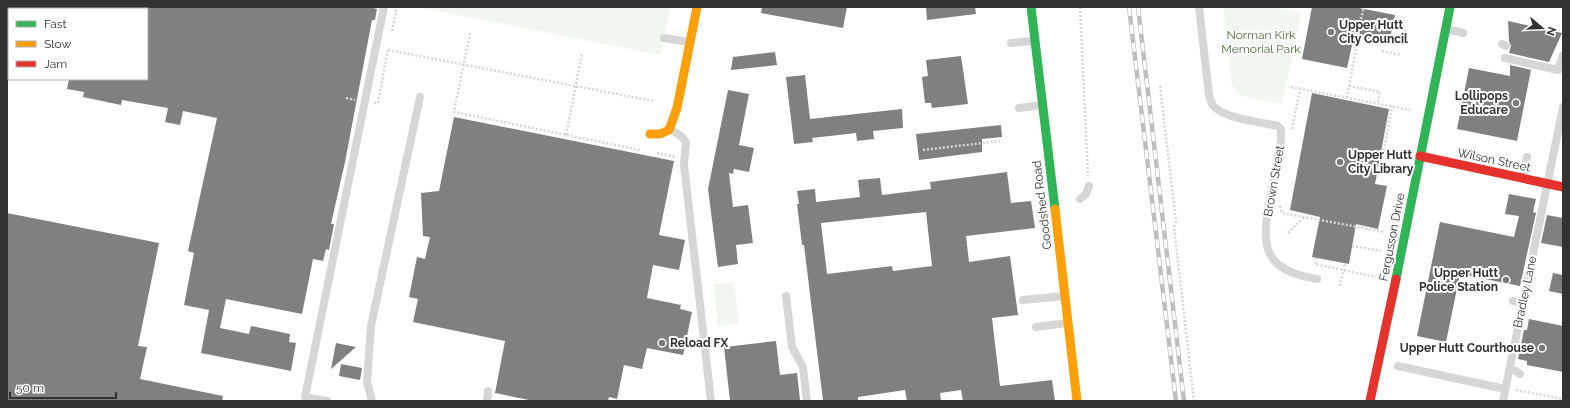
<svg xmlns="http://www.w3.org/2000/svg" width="1570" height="408" font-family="Raleway,sans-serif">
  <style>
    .green { fill: #f1f7ee }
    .building { fill: #808080; fill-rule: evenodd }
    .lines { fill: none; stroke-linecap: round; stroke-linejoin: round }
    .path { stroke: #d6d6d6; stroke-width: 2.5; stroke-dasharray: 2 2; stroke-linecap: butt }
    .lane { stroke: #d6d6d6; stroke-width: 8 }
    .fast { stroke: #30b455; stroke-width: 9 }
    .slow { stroke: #ff9f0a; stroke-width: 9 }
    .jam { stroke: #e5322d; stroke-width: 9 }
    .rail-casing { stroke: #bebebe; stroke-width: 4.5 }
    .rail { stroke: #fff; stroke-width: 3; stroke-dasharray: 9; stroke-linecap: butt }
    .poi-dot { fill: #7a7a7a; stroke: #fff; stroke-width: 1.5 }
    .labels { text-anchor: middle; stroke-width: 4; stroke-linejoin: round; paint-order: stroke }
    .poi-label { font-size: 12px; font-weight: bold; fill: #323232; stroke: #fff; text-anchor: start }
    .park-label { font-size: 12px; fill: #49733b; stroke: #fff }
    .street-label { font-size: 12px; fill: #323232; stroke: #fff }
  </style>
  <rect width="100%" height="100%" fill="#fff"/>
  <path class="green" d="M 417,7 L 671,7 L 661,55 Z
    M 1223,7 L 1271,7 L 1302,13 L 1282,104 L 1242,96 L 1232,85 Z
    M 734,282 L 739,323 L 718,326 L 713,284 Z"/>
  <path class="building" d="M 147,7 L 370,7 L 377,9 L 375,20 L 372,20 L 345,162 L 331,224 L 334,224 L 329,250 L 326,249 L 323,261 L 313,259 L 302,314 L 226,299 L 220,328 L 249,334 L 251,326 L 290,334 L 289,342 L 296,343 L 291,371 L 201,353 L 209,310 L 184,305 L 194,253 L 188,251 L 217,118 L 183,111 L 180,125 L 165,122 L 168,108 L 122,100 L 121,105 L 83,97 L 84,92 L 67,89 L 69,79 L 147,79 Z
    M 762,7 L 847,7 L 843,28 L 761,13 Z
    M 926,7 L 975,7 L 976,14 L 927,20 Z
    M 1312,7 L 1354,7 L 1395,15 L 1389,43 L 1354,36 L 1347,68 L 1302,59 Z
    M 1508,21 L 1562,33 L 1549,62 L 1509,53 L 1511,46 L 1509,41 Z
    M 775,52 L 777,65 L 731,70 L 733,57 Z
    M 961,56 L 968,104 L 932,108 L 931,103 L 925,103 L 922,77 L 928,76 L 926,60 Z
    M 1510,65 L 1531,70 L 1517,141 L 1457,129 L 1469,68 L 1510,76 Z
    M 805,75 L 810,119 L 902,109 L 903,128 L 873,131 L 874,139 L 857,141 L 856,133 L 812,138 L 813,142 L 794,144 L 786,77 Z
    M 728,90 L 749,94 L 739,145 L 754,148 L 749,172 L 734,169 L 733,174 L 729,173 L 733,207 L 748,205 L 753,243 L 736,245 L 738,264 L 718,267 L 708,189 Z
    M 1312,93 L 1389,109 L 1375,184 L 1387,186 L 1378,229 L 1356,224 L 1349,264 L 1312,257 L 1320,217 L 1290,210 Z
    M 454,117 L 674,161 L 659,235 L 685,240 L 679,270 L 653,265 L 647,298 L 681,305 L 680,309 L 692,312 L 683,355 L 647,348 L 642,369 L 624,365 L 617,399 L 609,397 L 608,401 L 534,401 L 495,393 L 505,341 L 413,322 L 418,299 L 409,297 L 417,257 L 425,259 L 430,237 L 423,236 L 421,193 L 439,191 Z
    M 1001,125 L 1002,137 L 982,139 L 982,152 L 919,160 L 916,134 Z
    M 1007,172 L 1011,203 L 1031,201 L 1035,228 L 966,236 L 969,262 L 1010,256 L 1018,315 L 992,318 L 1000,386 L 1052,380 L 1055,401 L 963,401 L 961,390 L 940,393 L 941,401 L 907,401 L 905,390 L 858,397 L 858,401 L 823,401 L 804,245 L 802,245 L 797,204 L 799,204 L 797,191 L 815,189 L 816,202 L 860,197 L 858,180 L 880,178 L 882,195 L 931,189 L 930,182 ZM 926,212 L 932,266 L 893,271 L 892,266 L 827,274 L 821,223 Z
    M 1509,194 L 1536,199 L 1533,212 L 1536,213 L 1520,286 L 1460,274 L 1446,342 L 1417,336 L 1440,222 L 1514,237 L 1519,216 L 1505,214 Z
    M 7,213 L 159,243 L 138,346 L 147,347 L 140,379 L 223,396 L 222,401 L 7,401 Z
    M 1547,215 L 1563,218 L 1563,247 L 1541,243 Z
    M 1553,273 L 1563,275 L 1563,294 L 1549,291 Z
    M 1529,319 L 1563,326 L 1563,372 L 1527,365 L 1527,361 L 1518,359 L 1524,330 L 1527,330 Z
    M 776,341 L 780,375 L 797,373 L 800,400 L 730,401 L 724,347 Z
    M 336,343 L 356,347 L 331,369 Z
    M 341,364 L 362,368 L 360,380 L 339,376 Z"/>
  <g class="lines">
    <path class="path" d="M 1080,7 L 1088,176
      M 1361,19 L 1364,7
      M 1365,24 L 1406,31
      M 392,31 L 396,11 L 394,9
      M 470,33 L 454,112 L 640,150
      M 1377,44 L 1380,27
      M 388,50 L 653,101
      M 1382,51 L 1401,55
      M 1160,86 L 1176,222 L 1174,227 L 1194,401
      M 1349,86 L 1380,92 L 1378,103
      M 1291,87 L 1410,110
      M 346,98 L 355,100
      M 1347,98 L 1360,26
      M 374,103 L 378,103 L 388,49
      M 1292,129 L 1300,89
      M 566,135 L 582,54
      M 923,150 L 1000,141
      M 657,153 L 676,157
      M 1379,166 L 1398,169
      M 1381,166 L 1392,106
      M 1280,206 L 1282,213 L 1385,232
      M 1288,233 L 1304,217
      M 1352,246 L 1381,251
      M 1317,258 L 1315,264 L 1376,277
      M 1340,286 L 1345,263
      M 1516,390 L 1563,399"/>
    <path class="lane" d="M 1199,7 L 1209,95 C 1210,98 1211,101 1212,104 C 1221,119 1262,122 1278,126 L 1281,129 L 1281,141 C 1277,160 1274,179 1270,198 C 1261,246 1262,270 1317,279
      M 1446,29 L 1463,33
      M 664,38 L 689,42
      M 1011,43 L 1034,41
      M 1502,44 L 1506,46
      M 1505,58 L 1558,70 L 1563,55
      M 1019,108 L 1042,105
      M 670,129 L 681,136 L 686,142 L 684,165 L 711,401
      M 1523,176 L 1527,157
      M 1080,199 L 1086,194 L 1089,186
      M 786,296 L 792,347 L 803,367 L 807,401
      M 1023,300 L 1064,296
      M 1513,301 L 1523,303
      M 1036,327 L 1067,323
      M 1503,347 L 1513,349
      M 1398,366 L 1505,389
      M 1509,369 L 1516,371 L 1520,374
      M 327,401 L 305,397 L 384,7
      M 372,401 L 367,382 L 371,326 L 420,97
      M 487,401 L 488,391
      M 1503,401 L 1563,107"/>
    <path class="fast" d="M 1031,7 L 1055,209
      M 1396,279 L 1450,7"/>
    <path class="slow" d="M 650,134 L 660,134 L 669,130 L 677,108 L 697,7
      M 1055,209 L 1077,401"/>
    <path class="jam" d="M 1420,156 L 1563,187
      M 1370,401 L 1396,279"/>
    <defs>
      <path id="rail" d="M 1129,7 L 1176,401
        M 1138,7 L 1184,401"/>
    </defs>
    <use href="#rail" class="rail-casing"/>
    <use href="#rail" class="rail"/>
  </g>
  <g class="poi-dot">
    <circle cx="1331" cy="32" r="4"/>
    <circle cx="1516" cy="103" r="4"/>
    <circle cx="1340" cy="162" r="4"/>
    <circle cx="1506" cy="280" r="4"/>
    <circle cx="662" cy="343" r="4"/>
    <circle cx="1542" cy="348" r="4"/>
  </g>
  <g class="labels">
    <g class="poi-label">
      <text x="1339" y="29">Upper Hutt<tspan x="1339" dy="14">City Council</tspan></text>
      <text x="1508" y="100" text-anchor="end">Lollipops<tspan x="1508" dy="14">Educare</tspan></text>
      <text x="1348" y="159">Upper Hutt<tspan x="1348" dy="14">City Library</tspan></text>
      <text x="1498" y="277" text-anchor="end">Upper Hutt<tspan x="1498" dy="14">Police Station</tspan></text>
      <text x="670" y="347">Reload FX</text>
      <text x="1534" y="352" text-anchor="end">Upper Hutt Courthouse</text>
    </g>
    <g class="park-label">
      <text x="1261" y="39">Norman Kirk<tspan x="1261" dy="14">Memorial Park</tspan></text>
    </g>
    <g class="street-label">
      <text transform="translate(1494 160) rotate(12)" y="4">Wilson Street</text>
      <text transform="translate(1274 181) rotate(-80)" y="4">Brown Street</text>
      <text transform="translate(1042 205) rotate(-97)" y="4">Goodshed Road</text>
      <text transform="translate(1392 237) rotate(-79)" y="4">Fergusson Drive</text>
      <text transform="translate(1525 292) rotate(-78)" y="4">Bradley Lane</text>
    </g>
  </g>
  <rect width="1570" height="408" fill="none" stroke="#323232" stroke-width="16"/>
  <rect x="8" y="8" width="140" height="72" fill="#ffffff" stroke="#adadad"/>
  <rect x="16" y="21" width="20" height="6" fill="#30b455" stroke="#adadad"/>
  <text x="44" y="28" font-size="12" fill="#323232">Fast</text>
  <rect x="16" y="41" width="20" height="6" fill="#ff9f0a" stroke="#adadad"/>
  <text x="44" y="48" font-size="12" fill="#323232">Slow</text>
  <rect x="16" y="61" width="20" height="6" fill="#e5322d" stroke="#adadad"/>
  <text x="44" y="68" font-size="12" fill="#323232">Jam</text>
  <g transform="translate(1542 28) rotate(109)" stroke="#ffffff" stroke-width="3" paint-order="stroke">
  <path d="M0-3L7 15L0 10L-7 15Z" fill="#323232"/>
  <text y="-6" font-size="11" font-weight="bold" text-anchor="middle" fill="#323232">N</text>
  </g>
  <path d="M10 392v6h106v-6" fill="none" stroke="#323232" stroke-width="2"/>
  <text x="16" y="392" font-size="12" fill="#323232" stroke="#ffffff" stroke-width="3" paint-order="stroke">50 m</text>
</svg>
